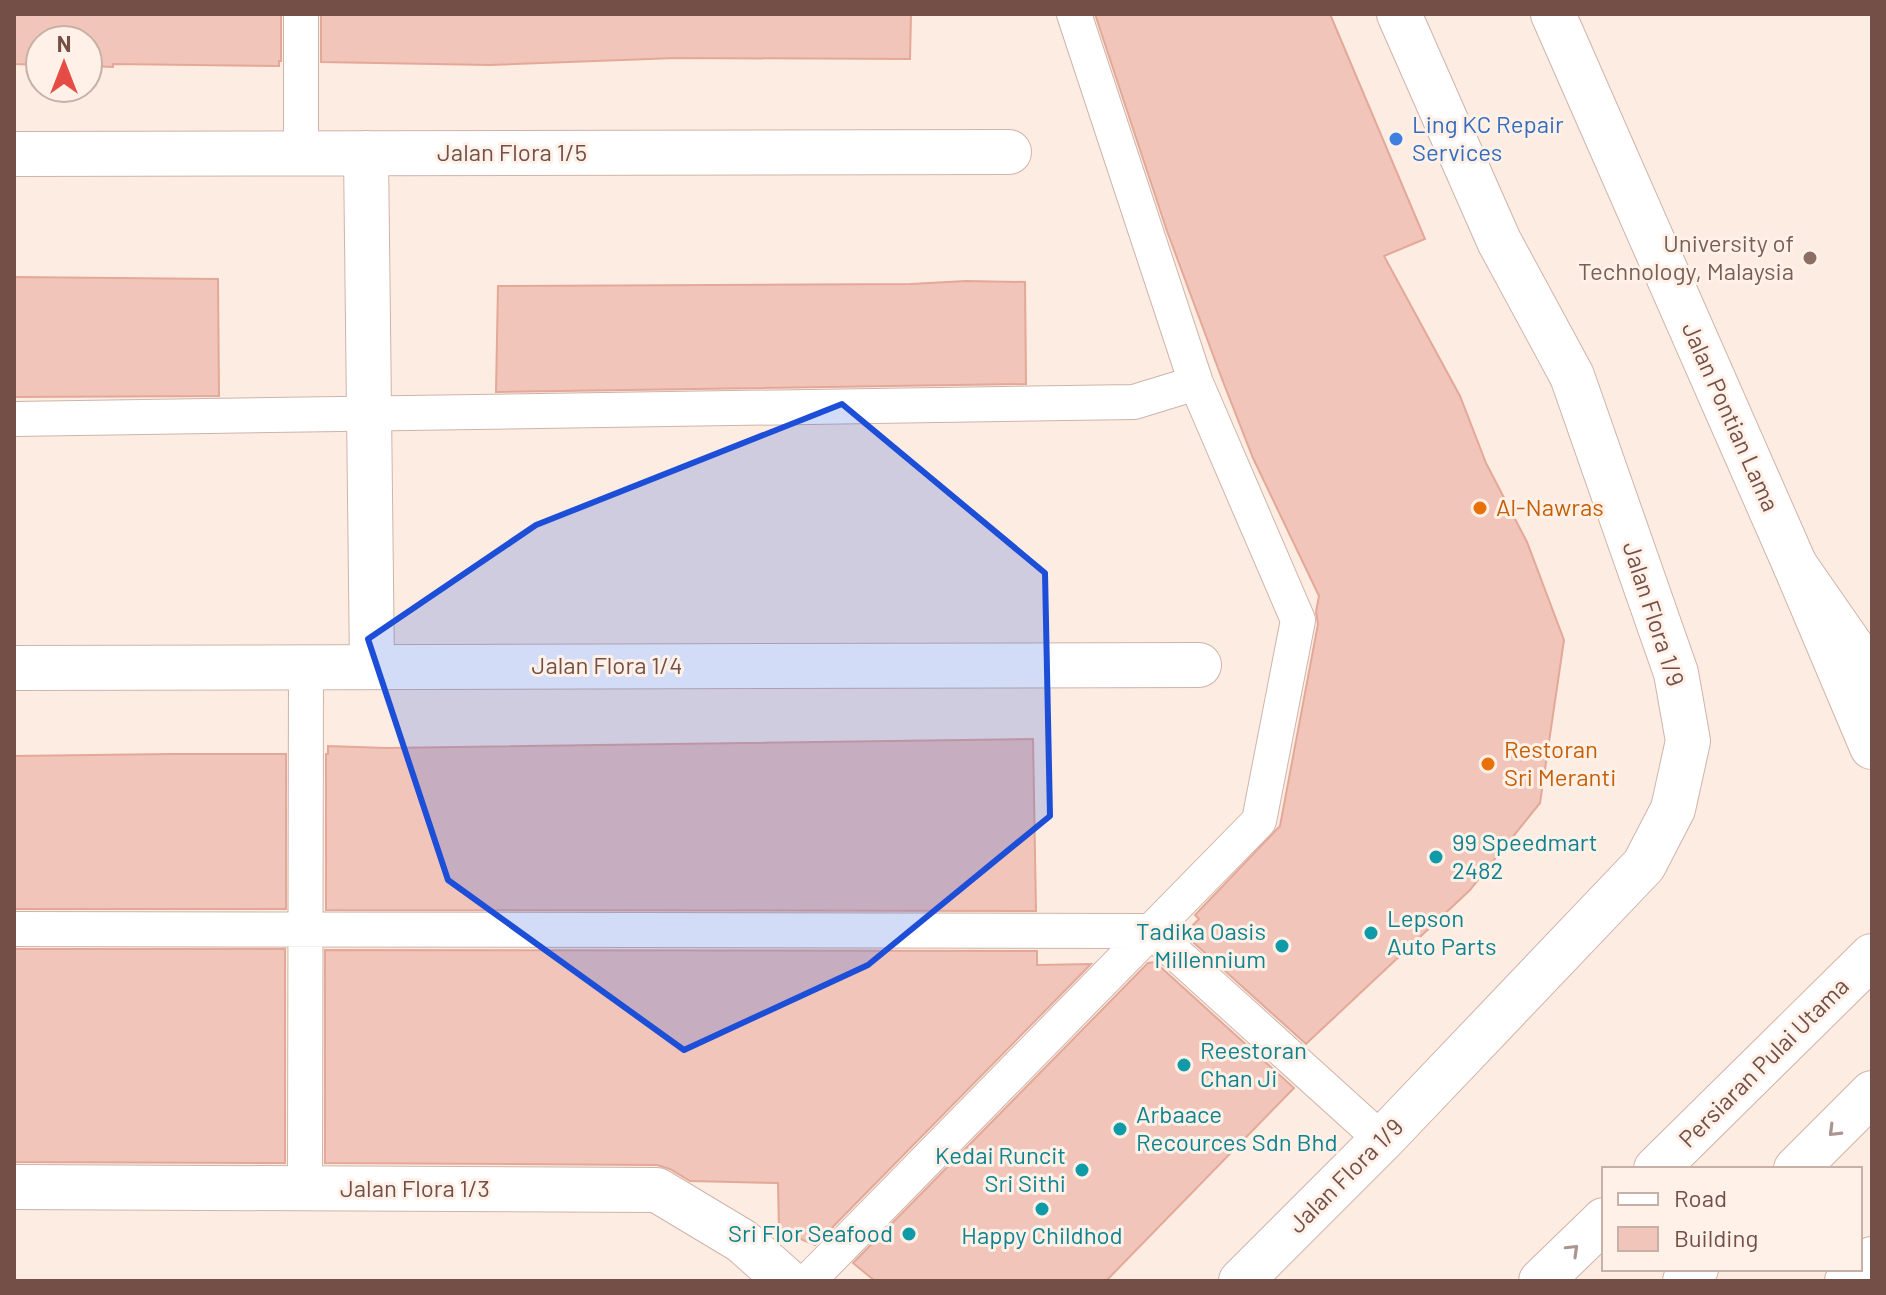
<svg xmlns="http://www.w3.org/2000/svg" width="1886" height="1295" font-family="Barlow,sans-serif">
  <style>
    .building { fill: #f1c5b9; stroke: #e4a899; stroke-width: 2 }
    .lines { fill: none; stroke-linecap: round; stroke-linejoin: round }
    .service-casing { stroke: #cfb4ab; stroke-width: 36 }
    .minor-casing { stroke: #cfb4ab; stroke-width: 46 }
    .tertiary-casing { stroke: #cfb4ab; stroke-width: 46 }
    .secondary-casing { stroke: #d2b3a8; stroke-width: 46 }
    .service { stroke: #fff; stroke-width: 34 }
    .minor { stroke: #fff; stroke-width: 44 }
    .tertiary { stroke: #fff; stroke-width: 44 }
    .secondary { stroke: #fff; stroke-width: 44 }
    .oneway { stroke: #ab9591 }
    .marked { fill: #1d4ed8; fill-opacity: 0.2; stroke: #1d4ed8; stroke-width: 6; stroke-linejoin: round }
    .shop-dot { fill: #3f7fe0; stroke: #fff1e7; stroke-width: 3 }
    .education-dot { fill: #8d6e63; stroke: #fff1e7; stroke-width: 3 }
    .food-dot { fill: #e8710a; stroke: #fff1e7; stroke-width: 3 }
    .culture-dot { fill: #0f9aa8; stroke: #fff1e7; stroke-width: 3 }
    .labels { text-anchor: middle; stroke-width: 6; stroke-linejoin: round; paint-order: stroke }
    .shop-label { font-size: 24px; fill: #366cbe; stroke: #fff1e7; text-anchor: start }
    .street-label { font-size: 24px; fill: #734f48; stroke: #fff1e7 }
    .education-label { font-size: 24px; fill: #785e54; stroke: #fff1e7; text-anchor: end }
    .food-label { font-size: 24px; fill: #c56008; stroke: #fff1e7; text-anchor: start }
    .culture-label { font-size: 24px; fill: #0d838f; stroke: #fff1e7; text-anchor: start }
  </style>
  <rect width="100%" height="100%" fill="#fcece1"/>
  <path class="building" d="M 14,14 L 281,14 L 281,61 L 279,61 L 279,66 L 113,64 L 113,67 L 88,66 L 88,40 L 40,40 L 40,65 L 14,64 Z
    M 321,14 L 911,14 L 910,59 L 676,58 L 490,65 L 321,62 Z
    M 1095,14 L 1330,14 L 1425,239 L 1384,256 L 1460,396 L 1486,463 L 1527,542 L 1564,640 L 1540,803 L 1470,890 L 1306,1044 L 1184,934 L 1199,919 L 1195,915 L 1280,826 L 1318,624 L 1316,612 L 1319,596 L 1253,458 L 1222,379 L 1167,231 Z
    M 14,277 L 218,279 L 219,396 L 14,397 Z
    M 966,281 L 1025,282 L 1026,384 L 496,392 L 498,286 L 911,284 Z
    M 1033,739 L 1036,911 L 326,910 L 326,754 L 328,754 L 328,746 L 386,748 Z
    M 171,754 L 286,754 L 286,909 L 14,909 L 14,756 Z
    M 14,949 L 285,949 L 285,1163 L 14,1162 Z
    M 325,950 L 1037,951 L 1037,965 L 1091,964 L 815,1245 L 779,1230 L 778,1183 L 690,1181 L 670,1169 L 657,1165 L 325,1163 Z
    M 1155,962 L 1294,1088 L 1106,1281 L 875,1281 L 853,1263 L 1148,963 Z"/>
  <g class="lines">
    <defs>
      <path id="service" d="M 301,14 L 301,153
        M 14,419 L 1134,402 L 1196,383
        M 14,929 L 1151,931 L 1382,1140
        M 305,1189 L 306,667
        M 808,1281 L 1259,821 L 1298,620 L 1196,383 L 1074,14"/>
      <path id="minor" d="M 366,153 L 372,667
        M 14,154 L 1009,152
        M 14,668 L 1199,665
        M 14,1187 L 657,1190 L 742,1241 L 787,1281
        M 1241,1281 L 1382,1140 L 1644,865 L 1673,809 L 1688,741 L 1676,673 L 1572,376 L 1499,241 L 1399,14
        M 1847,1281 L 1872,1259"/>
      <path id="tertiary" d="M 1553,14 L 1795,565 L 1872,676"/>
      <path id="secondary" d="M 1795,565 L 1872,747
        M 1656,1169 L 1872,956
        M 1796,1169 L 1872,1093
        M 1541,1281 L 1604,1220
        M 1685,1281 L 1696,1269"/>
    </defs>
    <use href="#service" class="service-casing"/>
    <use href="#minor" class="minor-casing"/>
    <use href="#tertiary" class="tertiary-casing"/>
    <use href="#secondary" class="secondary-casing"/>
    <use href="#service" class="service"/>
    <use href="#minor" class="minor"/>
    <use href="#tertiary" class="tertiary"/>
    <use href="#secondary" class="secondary"/>
  </g>
  <defs><path id="oneway-chevron" d="M-2-3.5L2.5 0L-2 3.5" fill="none" stroke-width="1.6" stroke-linecap="round" stroke-linejoin="round" transform="scale(2)"/></defs>
  <g class="oneway">
    <use href="#oneway-chevron" transform="translate(1834 1131) rotate(135)"/>
    <use href="#oneway-chevron" transform="translate(1573 1250) rotate(-44)"/>
  </g>
  <path class="marked" d="M 842,404 L 1045,573 L 1050,816 L 868,965 L 684,1050 L 448,880 L 368,639 L 536,525 Z"/>
  <circle class="shop-dot" cx="1396" cy="139" r="8"/>
  <circle class="education-dot" cx="1810" cy="258" r="8"/>
  <g class="food-dot">
    <circle cx="1480" cy="508" r="8"/>
    <circle cx="1488" cy="764" r="8"/>
  </g>
  <g class="culture-dot">
    <circle cx="1436" cy="857" r="8"/>
    <circle cx="1371" cy="933" r="8"/>
    <circle cx="1282" cy="946" r="8"/>
    <circle cx="1184" cy="1065" r="8"/>
    <circle cx="1120" cy="1129" r="8"/>
    <circle cx="1082" cy="1170" r="8"/>
    <circle cx="1042" cy="1209" r="8"/>
    <circle cx="909" cy="1234" r="8"/>
  </g>
  <g class="labels">
    <g class="shop-label">
      <text x="1412" y="133">Ling KC Repair<tspan x="1412" dy="28">Services</tspan></text>
    </g>
    <g class="street-label">
      <text x="512" y="161">Jalan Flora 1/5</text>
      <text transform="translate(1730 417) rotate(66)" y="8">Jalan Pontian Lama</text>
      <text transform="translate(1653 614) rotate(72)" y="8">Jalan Flora 1/9</text>
      <text x="607" y="674">Jalan Flora 1/4</text>
      <text transform="translate(1764 1063) rotate(-45)" y="8">Persiaran Pulai Utama</text>
      <text transform="translate(1346 1176) rotate(-45)" y="8">Jalan Flora 1/9</text>
      <text x="415" y="1197">Jalan Flora 1/3</text>
    </g>
    <g class="education-label">
      <text x="1794" y="252">University of<tspan x="1794" dy="28">Technology, Malaysia</tspan></text>
    </g>
    <g class="food-label">
      <text x="1496" y="516">Al-Nawras</text>
      <text x="1504" y="758">Restoran<tspan x="1504" dy="28">Sri Meranti</tspan></text>
    </g>
    <g class="culture-label">
      <text x="1452" y="851">99 Speedmart<tspan x="1452" dy="28">2482</tspan></text>
      <text x="1387" y="927">Lepson<tspan x="1387" dy="28">Auto Parts</tspan></text>
      <text x="1266" y="940" text-anchor="end">Tadika Oasis<tspan x="1266" dy="28">Millennium</tspan></text>
      <text x="1200" y="1059">Reestoran<tspan x="1200" dy="28">Chan Ji</tspan></text>
      <text x="1136" y="1123">Arbaace<tspan x="1136" dy="28">Recources Sdn Bhd</tspan></text>
      <text x="1066" y="1164" text-anchor="end">Kedai Runcit<tspan x="1066" dy="28">Sri Sithi</tspan></text>
      <text x="893" y="1242" text-anchor="end">Sri Flor Seafood</text>
      <text x="1042" y="1244" text-anchor="middle">Happy Childhod</text>
    </g>
  </g>
  <rect width="1886" height="1295" fill="none" stroke="#734f48" stroke-width="32"/>
  <rect x="1602" y="1167" width="260" height="104" fill="#fff1e7" stroke="#c7b0a7" stroke-width="2"/>
  <rect x="1618" y="1193" width="40" height="12" fill="#ffffff" stroke="#c7b0a7" stroke-width="2"/>
  <text x="1674" y="1207" font-size="24" fill="#734f48">Road</text>
  <rect x="1618" y="1227" width="40" height="24" fill="#f1c5b9" stroke="#c7b0a7" stroke-width="2"/>
  <text x="1674" y="1247" font-size="24" fill="#734f48">Building</text>
  <g transform="translate(64 64)"><circle r="38" fill="#fff1e7" stroke="#c7b0a7" stroke-width="2"/>
  <path d="M0-6L14 30L0 20L-14 30Z" fill="#e64c46"/>
  <text y="-12" font-size="22" font-weight="bold" text-anchor="middle" fill="#734f48">N</text>
  </g>
</svg>
